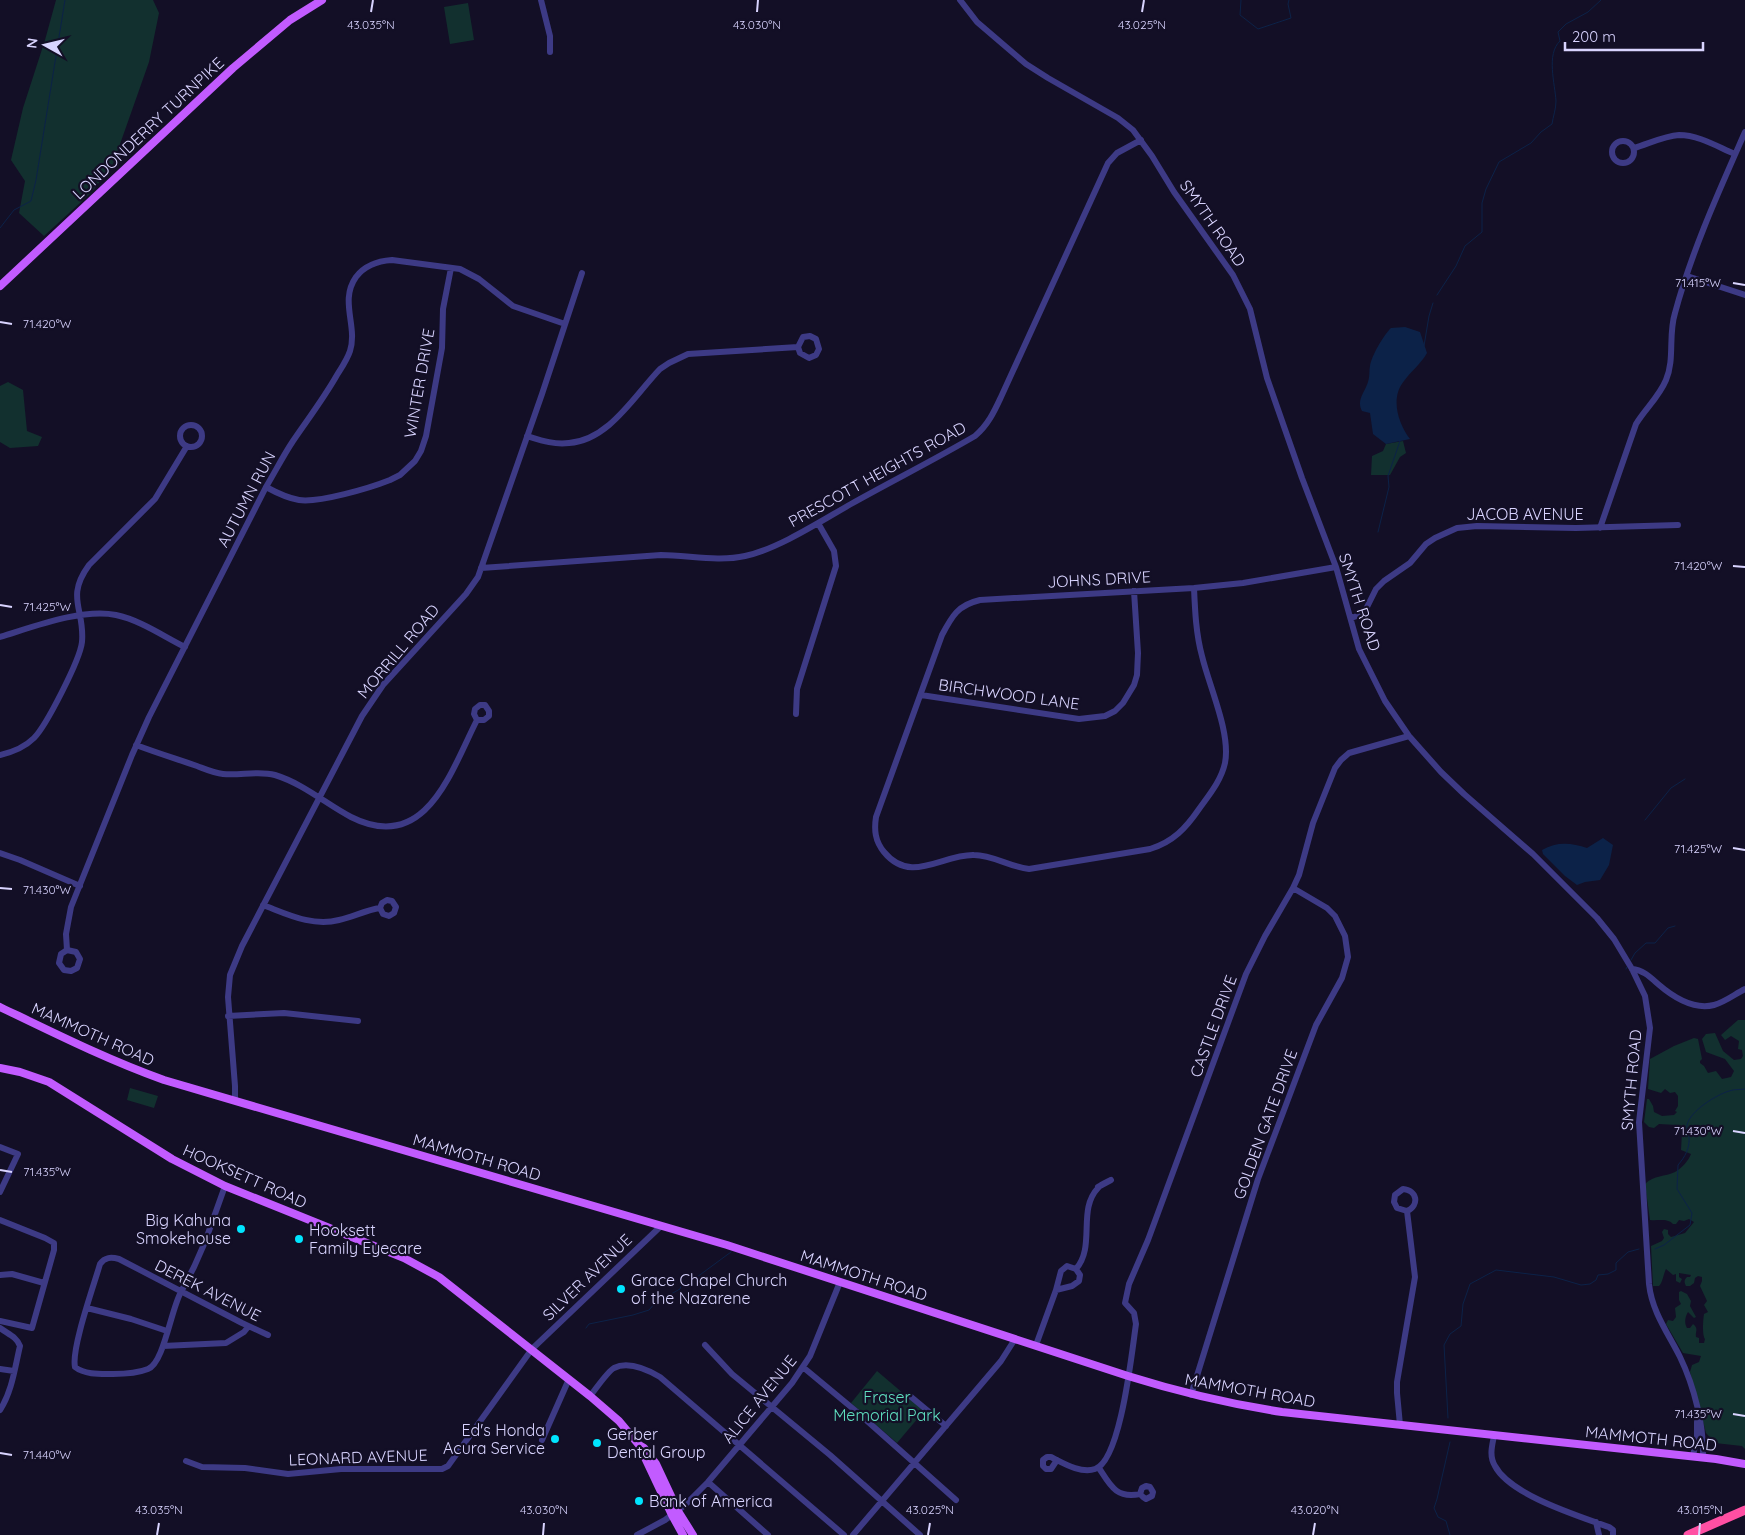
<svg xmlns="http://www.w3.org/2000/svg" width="1745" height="1535" font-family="Quicksand,sans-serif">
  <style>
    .green { fill: #12302f }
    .water { fill: #0c2248 }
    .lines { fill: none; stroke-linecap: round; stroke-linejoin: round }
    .stream { stroke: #0c2248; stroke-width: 1 }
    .minor { stroke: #3d3a85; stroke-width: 6 }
    .major { stroke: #c25bff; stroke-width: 8 }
    .highway { stroke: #ff4fa3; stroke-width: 9 }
    .ticks { fill: none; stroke: #d9d4ff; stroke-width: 2 }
    .poi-dot { fill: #00e5ff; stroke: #130f26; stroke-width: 2 }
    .labels { text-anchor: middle; stroke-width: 4.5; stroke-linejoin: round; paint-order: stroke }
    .street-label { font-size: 16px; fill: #d9d4ff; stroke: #130f26 }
    .poi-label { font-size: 16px; fill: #d9d4ff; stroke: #130f26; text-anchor: start }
    .park-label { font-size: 16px; fill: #5fe0c0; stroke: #130f26 }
    .ticks-label { font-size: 12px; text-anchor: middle; fill: #d9d4ff; stroke: #130f26; stroke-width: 4.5; stroke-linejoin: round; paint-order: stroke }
  </style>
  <rect width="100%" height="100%" fill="#130f26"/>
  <path class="green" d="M 56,0 L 153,0 L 159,13 L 149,62 L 113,164 L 92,192 L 44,236 L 19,213 L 25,181 L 11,160 L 23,108 L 45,40 Z
    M 468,3 L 474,40 L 450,44 L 444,7 Z
    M 8,382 L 23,390 L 27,431 L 42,437 L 38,446 L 10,448 L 0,442 L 0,386 Z
    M 1403,441 L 1406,453 L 1400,457 L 1390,475 L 1371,475 L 1372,456 L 1383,451 L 1386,444 Z
    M 1738,1020 L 1745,1020 L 1745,1449 L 1742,1446 L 1715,1443 L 1706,1433 L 1690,1372 L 1692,1365 L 1699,1362 L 1701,1356 L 1683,1353 L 1666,1324 L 1668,1320 L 1673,1321 L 1676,1317 L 1675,1308 L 1681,1304 L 1679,1300 L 1679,1292 L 1681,1291 L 1687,1294 L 1691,1301 L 1690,1306 L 1696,1317 L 1694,1318 L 1688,1312 C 1685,1317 1684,1323 1687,1328 L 1690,1328 L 1693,1324 C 1699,1329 1695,1331 1696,1337 L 1699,1338 L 1699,1343 L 1704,1343 L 1705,1339 C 1702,1335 1703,1320 1704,1314 L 1708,1312 L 1704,1305 L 1707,1301 L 1700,1286 L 1702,1281 L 1702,1277 L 1698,1276 L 1695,1278 L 1694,1283 L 1690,1286 L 1686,1286 C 1684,1282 1684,1280 1687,1277 L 1690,1277 L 1691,1275 L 1679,1273 L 1679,1277 L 1682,1279 L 1680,1283 L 1676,1281 L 1676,1274 L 1673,1275 L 1666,1269 C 1663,1275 1663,1282 1659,1286 L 1653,1286 L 1651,1246 L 1662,1241 L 1664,1238 L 1662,1232 L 1664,1229 L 1668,1230 L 1668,1234 L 1671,1237 L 1685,1233 L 1694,1222 L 1689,1219 L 1684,1221 L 1679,1220 L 1676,1224 L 1673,1224 C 1667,1218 1658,1221 1650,1220 L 1645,1184 C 1654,1175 1665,1177 1675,1172 C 1681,1169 1689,1160 1691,1154 L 1681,1150 L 1682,1132 L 1678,1129 L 1677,1125 L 1659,1124 L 1654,1128 L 1649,1127 L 1644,1122 L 1647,1099 L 1649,1099 L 1653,1106 L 1654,1112 L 1662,1116 L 1674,1115 L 1677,1112 L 1675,1111 L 1678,1106 L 1678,1096 L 1675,1092 L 1670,1093 L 1665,1089 L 1661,1093 L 1648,1089 L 1650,1059 L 1674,1046 L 1694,1038 L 1698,1039 L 1702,1059 L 1700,1061 L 1700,1063 L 1704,1066 L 1708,1073 L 1716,1071 L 1722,1079 L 1731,1077 L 1734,1071 L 1725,1059 L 1706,1052 L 1702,1039 L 1706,1034 L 1715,1033 L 1723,1051 L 1734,1060 L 1741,1059 L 1743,1056 L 1742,1050 L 1738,1049 L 1739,1041 L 1731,1036 L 1725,1040 L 1721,1035 Z
    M 130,1088 L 158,1096 L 154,1108 L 127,1100 Z
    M 877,1371 L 924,1411 L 897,1443 L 851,1403 Z"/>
  <path class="water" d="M 1405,327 L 1420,332 L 1427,353 C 1421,364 1411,371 1404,381 C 1390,398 1398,423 1410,439 L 1386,444 L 1373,434 L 1370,413 L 1362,411 C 1356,400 1365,392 1368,382 C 1370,376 1369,371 1370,366 C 1372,355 1383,336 1391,328 Z
    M 1603,838 L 1613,845 L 1609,865 L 1600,880 L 1585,882 L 1577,885 L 1565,876 L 1543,854 L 1542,850 C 1557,841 1572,843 1587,848 Z"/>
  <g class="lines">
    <path class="stream" d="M 1241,0 L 1240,15 L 1258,29 L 1291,18 L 1288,4 L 1289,0
      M 0,228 L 14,210 L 31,201 L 36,180 L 65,0
      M 1437,295 L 1456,266 L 1465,246 L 1482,232 L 1482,203 L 1486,189 L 1499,162 L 1531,143 L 1541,132 L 1552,124 C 1553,117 1556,109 1556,101 C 1555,84 1546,54 1560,41 L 1558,32 L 1566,24 L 1588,12 L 1601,0
      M 1424,346 L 1429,316 L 1433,303
      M 1378,532 L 1389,487 L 1388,476 L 1400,441
      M 1645,820 L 1671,788 L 1685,779
      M 1631,960 L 1635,953 L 1646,943 L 1655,943 L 1668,928 L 1675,926
      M 1626,969 L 1627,967
      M 1655,1249 L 1664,1245 L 1690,1225 L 1692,1213 L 1677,1189 L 1678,1165 C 1685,1157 1690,1148 1689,1137 C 1688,1132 1686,1129 1687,1125 C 1690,1111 1716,1095 1729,1091 C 1734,1089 1740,1090 1745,1089
      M 586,1328 L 589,1324 L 633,1315 L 649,1310 L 655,1303 L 680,1289 L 684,1277 L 689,1275 L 697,1277 L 731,1252
      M 1448,1418 L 1444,1345 L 1450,1334 L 1461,1326 L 1463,1304 L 1470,1284 L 1496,1270 L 1554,1277 L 1581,1285 L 1590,1284 L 1596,1280 L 1598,1275 L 1608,1274 L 1616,1270 L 1616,1263 L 1628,1252 L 1639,1249
      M 1450,1442 L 1437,1499 L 1434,1508 L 1438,1517 L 1446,1521 L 1450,1535"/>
    <path class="minor" d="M 541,0 L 550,36 L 550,52
      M 960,0 L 977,22 L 1026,64 L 1048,78 L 1118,118 L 1133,130 L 1152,156 L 1174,192 L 1233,275 L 1250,309 L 1267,378 L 1302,478 L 1336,567 L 1359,649 L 1385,701 L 1409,736 L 1441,772 L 1464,794 L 1533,854 L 1597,918 L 1614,939 L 1632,969 L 1645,996 L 1650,1028 L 1639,1122 L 1649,1284 C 1652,1312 1668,1333 1680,1357 C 1694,1386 1704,1425 1703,1457
      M1612 152a11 11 0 1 1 22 0a11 11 0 1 1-22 0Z
      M 1634,148 C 1648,144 1664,136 1679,135 C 1699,135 1718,147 1735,154
      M 1687,276 L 1745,295
      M180 436a11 11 0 1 1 22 0a11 11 0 1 1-22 0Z
      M 527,436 C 540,440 554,445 569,443 C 609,440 634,396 660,369 L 669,363 L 688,354 L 798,347 L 800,353 L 809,358 L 816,355 L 819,349 L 816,339 L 810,336 L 803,337 L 798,347
      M 266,487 C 277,493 287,498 299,500 C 319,503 370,488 390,480 L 400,475 L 415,461 L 421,451 L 426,436 L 442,348 L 443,309 L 451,268
      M 1600,528 L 1636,424 C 1645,409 1659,397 1666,380 C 1675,359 1668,335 1675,313 C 1692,250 1719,191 1745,132
      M 481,568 L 661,555 C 688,555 718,562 745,556 C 778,549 821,521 851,504 C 892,481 934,460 975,436 C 988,425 994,412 1001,397 L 1108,163 L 1117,153 L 1141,140
      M 1194,588 C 1195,611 1196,634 1202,656 C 1209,686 1231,733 1225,763 C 1221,781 1209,795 1199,809 C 1186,828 1173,842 1150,849 L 1029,869 C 1010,867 993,855 974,855 C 942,854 911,885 884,852 C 875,841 874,830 876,817 L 942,635 C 952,616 958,605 980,600 L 1194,588 L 1243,583 L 1336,567
      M 1351,618 L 1360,615 L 1366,609 L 1376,589 L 1384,581 L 1410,563 L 1426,544 L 1435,538 L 1457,528 L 1477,526 L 1576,528 L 1678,525
      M 0,637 C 33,627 82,608 116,615 C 140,620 163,636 185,647
      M 921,695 L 1079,719 L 1105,716 L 1115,711 L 1123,703 L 1134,685 L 1137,675 L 1138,653 L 1134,591
      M 796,714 L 797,689 L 836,566 L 834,551 L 818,523
      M 136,745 C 157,753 177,759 197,766 C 205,769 214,773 223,774 C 240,776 258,770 275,775 C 304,784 326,804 351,817 C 426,855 451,771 477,720 L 484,720 L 489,716 L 489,711 L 485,705 L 480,705 L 475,709 L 474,714 L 477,720
      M 0,755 C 13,752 24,748 34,738 C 46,726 80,660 82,642 C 85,609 65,598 89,565 L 155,499 L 187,446
      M 0,853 L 20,860 L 80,886
      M 263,905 C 287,914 312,927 339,920 C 353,917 366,910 380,908 L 382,903 L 387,900 L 392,901 L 396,907 L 394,913 L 389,916 L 383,914 L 380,908
      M 67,950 L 61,954 L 59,963 L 64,970 L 71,971 L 77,968 L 80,959 L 76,952 L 67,950 L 66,934 L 71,907 L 132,755 L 149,717 L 266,487 C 275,472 283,456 293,441 C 308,419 324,398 337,375 C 342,367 347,360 350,351 C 358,326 339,301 356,277 C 365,265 378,261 392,260 L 460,269 L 479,279 L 513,306 L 565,324
      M 1632,969 C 1643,970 1650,977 1658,984 C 1673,997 1694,1010 1714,1005 C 1725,1002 1735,994 1745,989
      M 228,1016 L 284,1013 L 358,1021
      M 235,1101 L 235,1086 L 228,997 L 230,975 L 242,946 L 362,716 L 383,685 L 466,594 L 478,577 L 542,394 L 582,273
      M 0,1147 L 18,1154 L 0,1192
      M 225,1186 L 205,1242 L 194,1267 L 181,1292 C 171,1309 164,1363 148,1369 C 138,1373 123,1374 113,1374 C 101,1374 85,1375 75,1367 C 71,1349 94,1285 100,1264 C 105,1257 111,1257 119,1259 L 242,1323 L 268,1335
      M 0,1220 L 45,1238 L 54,1243 L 54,1250 L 32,1328 L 0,1321
      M 1067,1266 L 1076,1269 L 1080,1275 L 1079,1281 L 1072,1286 L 1056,1290 L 1061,1271 Z
      M 1076,1269 C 1096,1246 1077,1210 1098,1188 C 1101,1184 1107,1182 1111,1180 L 1098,1187
      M 0,1275 L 12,1274 L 44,1283
      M 87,1308 L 131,1319 L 167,1331
      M 0,1328 C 8,1334 17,1337 20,1346 C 15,1367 12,1392 0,1410
      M 705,1345 L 732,1374 L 830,1455 L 920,1535
      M 1036,1345 L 1056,1290
      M 163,1346 L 226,1343 L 244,1332 L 248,1327
      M 804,1368 L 857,1412 L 956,1500
      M 0,1369 L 14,1371
      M 1191,1395 L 1258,1179 L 1316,1025 L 1342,978 L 1348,957 L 1345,936 L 1335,916 L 1327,908 L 1293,888
      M 590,1396 C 596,1389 607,1372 614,1368 C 628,1361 648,1370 660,1377 L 844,1535
      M 910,1396 L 946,1426
      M 1400,1425 L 1397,1393 L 1397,1382 L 1415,1277 L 1407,1211 L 1397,1208 L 1394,1202 L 1395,1195 L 1403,1189 C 1417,1190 1420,1205 1407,1211
      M 1494,1436 C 1492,1446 1489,1456 1495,1466 C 1510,1495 1579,1516 1609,1527 L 1613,1530 L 1613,1535
      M 542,1440 L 569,1379
      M 1693,1456 L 1697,1436 L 1697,1422
      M 1057,1460 L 1051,1469 L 1046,1469 L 1043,1466 L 1043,1460 L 1047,1457 L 1051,1457 C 1063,1463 1081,1474 1095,1469 C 1121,1461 1132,1350 1136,1324 L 1134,1313 L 1125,1303 L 1129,1284 L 1148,1240 L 1246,974 L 1265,936 L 1293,888 L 1299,875 L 1313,823 L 1335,768 L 1341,760 L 1349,753 L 1409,736
      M 186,1461 L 202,1467 L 245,1468 L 288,1474 L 341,1469 L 442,1469 L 448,1466 L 532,1349 L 661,1226
      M 1099,1468 C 1110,1485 1116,1499 1140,1494 L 1143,1497 L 1146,1499 L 1152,1496 L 1153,1492 L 1150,1487 L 1146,1486 L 1142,1488 L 1140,1494
      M 708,1482 L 768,1535
      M 1596,1522 L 1599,1535
      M 637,1535 L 665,1520 L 685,1505 L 708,1482 L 792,1383 L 810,1356 L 840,1282
      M 853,1535 L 984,1381 L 1001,1361 L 1015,1339"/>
    <path class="major" d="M 0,286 L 233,68 L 290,20 L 322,0
      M 0,1007 C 54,1033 108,1060 164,1080 L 727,1245 L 1128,1376 C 1179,1392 1230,1404 1282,1412 L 1716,1459 L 1745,1464
      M 0,1068 L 20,1072 L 49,1082 L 172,1159 L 225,1186 L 404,1258 L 439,1277 L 590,1396 L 619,1421 L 639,1445 L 644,1448 L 656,1464 L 678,1511 L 693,1535
      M 639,1445 L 672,1515 L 683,1535"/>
    <path class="highway" d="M 1688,1535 L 1745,1510"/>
  </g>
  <path class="ticks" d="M 371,12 L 373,0M 757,12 L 758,0M 1142,12 L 1144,0M 1733,283 L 1745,285M 0,322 L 12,324M 1733,566 L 1745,567M 0,605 L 12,607M 1733,848 L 1745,850M 0,888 L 12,889M 1733,1131 L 1745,1133M 0,1170 L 12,1172M 1733,1414 L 1745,1416M 0,1453 L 12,1455M 157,1535 L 159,1523M 543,1535 L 544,1523M 928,1535 L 930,1523M 1313,1535 L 1315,1523M 1699,1535 L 1700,1523"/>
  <g class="poi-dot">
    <circle cx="241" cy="1229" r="5"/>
    <circle cx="299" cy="1239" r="5"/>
    <circle cx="621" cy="1289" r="5"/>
    <circle cx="555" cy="1439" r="5"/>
    <circle cx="597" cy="1443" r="5"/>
    <circle cx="639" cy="1501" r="5"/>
  </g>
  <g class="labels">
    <g class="street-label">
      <text transform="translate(148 128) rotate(-43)" y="6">LONDONDERRY TURNPIKE</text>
      <text transform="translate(1213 223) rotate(55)" y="6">SMYTH ROAD</text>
      <text transform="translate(419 383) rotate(-80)" y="6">WINTER DRIVE</text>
      <text transform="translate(877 474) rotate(-29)" y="6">PRESCOTT HEIGHTS ROAD</text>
      <text transform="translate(246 499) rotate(-62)" y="6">AUTUMN RUN</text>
      <text x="1525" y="520">JACOB AVENUE</text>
      <text transform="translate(1099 579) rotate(-3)" y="6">JOHNS DRIVE</text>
      <text transform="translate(1360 602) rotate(72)" y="6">SMYTH ROAD</text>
      <text transform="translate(398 651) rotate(-50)" y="6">MORRILL ROAD</text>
      <text transform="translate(1009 694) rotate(8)" y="6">BIRCHWOOD LANE</text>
      <text transform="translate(1213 1026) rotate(-70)" y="6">CASTLE DRIVE</text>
      <text transform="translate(93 1034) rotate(24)" y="6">MAMMOTH ROAD</text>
      <text transform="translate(1631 1080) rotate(-85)" y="6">SMYTH ROAD</text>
      <text transform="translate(1265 1124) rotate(-70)" y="6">GOLDEN GATE DRIVE</text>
      <text transform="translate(477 1157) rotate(16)" y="6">MAMMOTH ROAD</text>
      <text transform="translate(245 1176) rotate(24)" y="6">HOOKSETT ROAD</text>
      <text transform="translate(864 1275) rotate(18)" y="6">MAMMOTH ROAD</text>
      <text transform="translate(587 1277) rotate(-44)" y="6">SILVER AVENUE</text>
      <text transform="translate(208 1290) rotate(27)" y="6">DEREK AVENUE</text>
      <text transform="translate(1250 1390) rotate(10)" y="6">MAMMOTH ROAD</text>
      <text transform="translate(759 1399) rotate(-51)" y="6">ALICE AVENUE</text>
      <text transform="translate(1651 1438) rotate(6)" y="6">MAMMOTH ROAD</text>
      <text transform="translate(358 1457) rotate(-2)" y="6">LEONARD AVENUE</text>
    </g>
    <g class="poi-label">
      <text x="231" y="1226" text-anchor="end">Big Kahuna<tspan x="231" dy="18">Smokehouse</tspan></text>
      <text x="309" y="1236">Hooksett<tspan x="309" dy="18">Family Eyecare</tspan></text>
      <text x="631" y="1286">Grace Chapel Church<tspan x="631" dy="18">of the Nazarene</tspan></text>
      <text x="545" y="1436" text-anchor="end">Ed's Honda<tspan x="545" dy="18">Acura Service</tspan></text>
      <text x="607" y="1440">Gerber<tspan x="607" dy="18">Dental Group</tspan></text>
      <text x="649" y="1507">Bank of America</text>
    </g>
    <g class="park-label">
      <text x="887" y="1403">Fraser<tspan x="887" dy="18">Memorial Park</tspan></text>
    </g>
  </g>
  <g class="ticks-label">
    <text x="371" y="29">43.035°N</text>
    <text x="757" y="29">43.030°N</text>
    <text x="1142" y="29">43.025°N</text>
    <text x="1698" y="287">71.415°W</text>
    <text x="47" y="328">71.420°W</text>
    <text x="1698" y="570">71.420°W</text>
    <text x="47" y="611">71.425°W</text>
    <text x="1698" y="853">71.425°W</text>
    <text x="47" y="894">71.430°W</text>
    <text x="1698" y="1135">71.430°W</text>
    <text x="47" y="1176">71.435°W</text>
    <text x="1698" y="1418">71.435°W</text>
    <text x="47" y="1459">71.440°W</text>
    <text x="159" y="1514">43.035°N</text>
    <text x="544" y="1514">43.030°N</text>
    <text x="930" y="1514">43.025°N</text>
    <text x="1315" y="1514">43.020°N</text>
    <text x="1700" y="1514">43.015°N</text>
  </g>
  <g transform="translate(45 45) rotate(278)" stroke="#130f26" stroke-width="4" paint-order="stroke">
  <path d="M0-4L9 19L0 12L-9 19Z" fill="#d9d4ff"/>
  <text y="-8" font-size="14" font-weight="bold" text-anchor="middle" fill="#d9d4ff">N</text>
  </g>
  <path d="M1565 42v8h138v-8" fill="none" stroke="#d9d4ff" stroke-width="2.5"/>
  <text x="1572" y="42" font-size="15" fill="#d9d4ff" stroke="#130f26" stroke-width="4" paint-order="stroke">200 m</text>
</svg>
